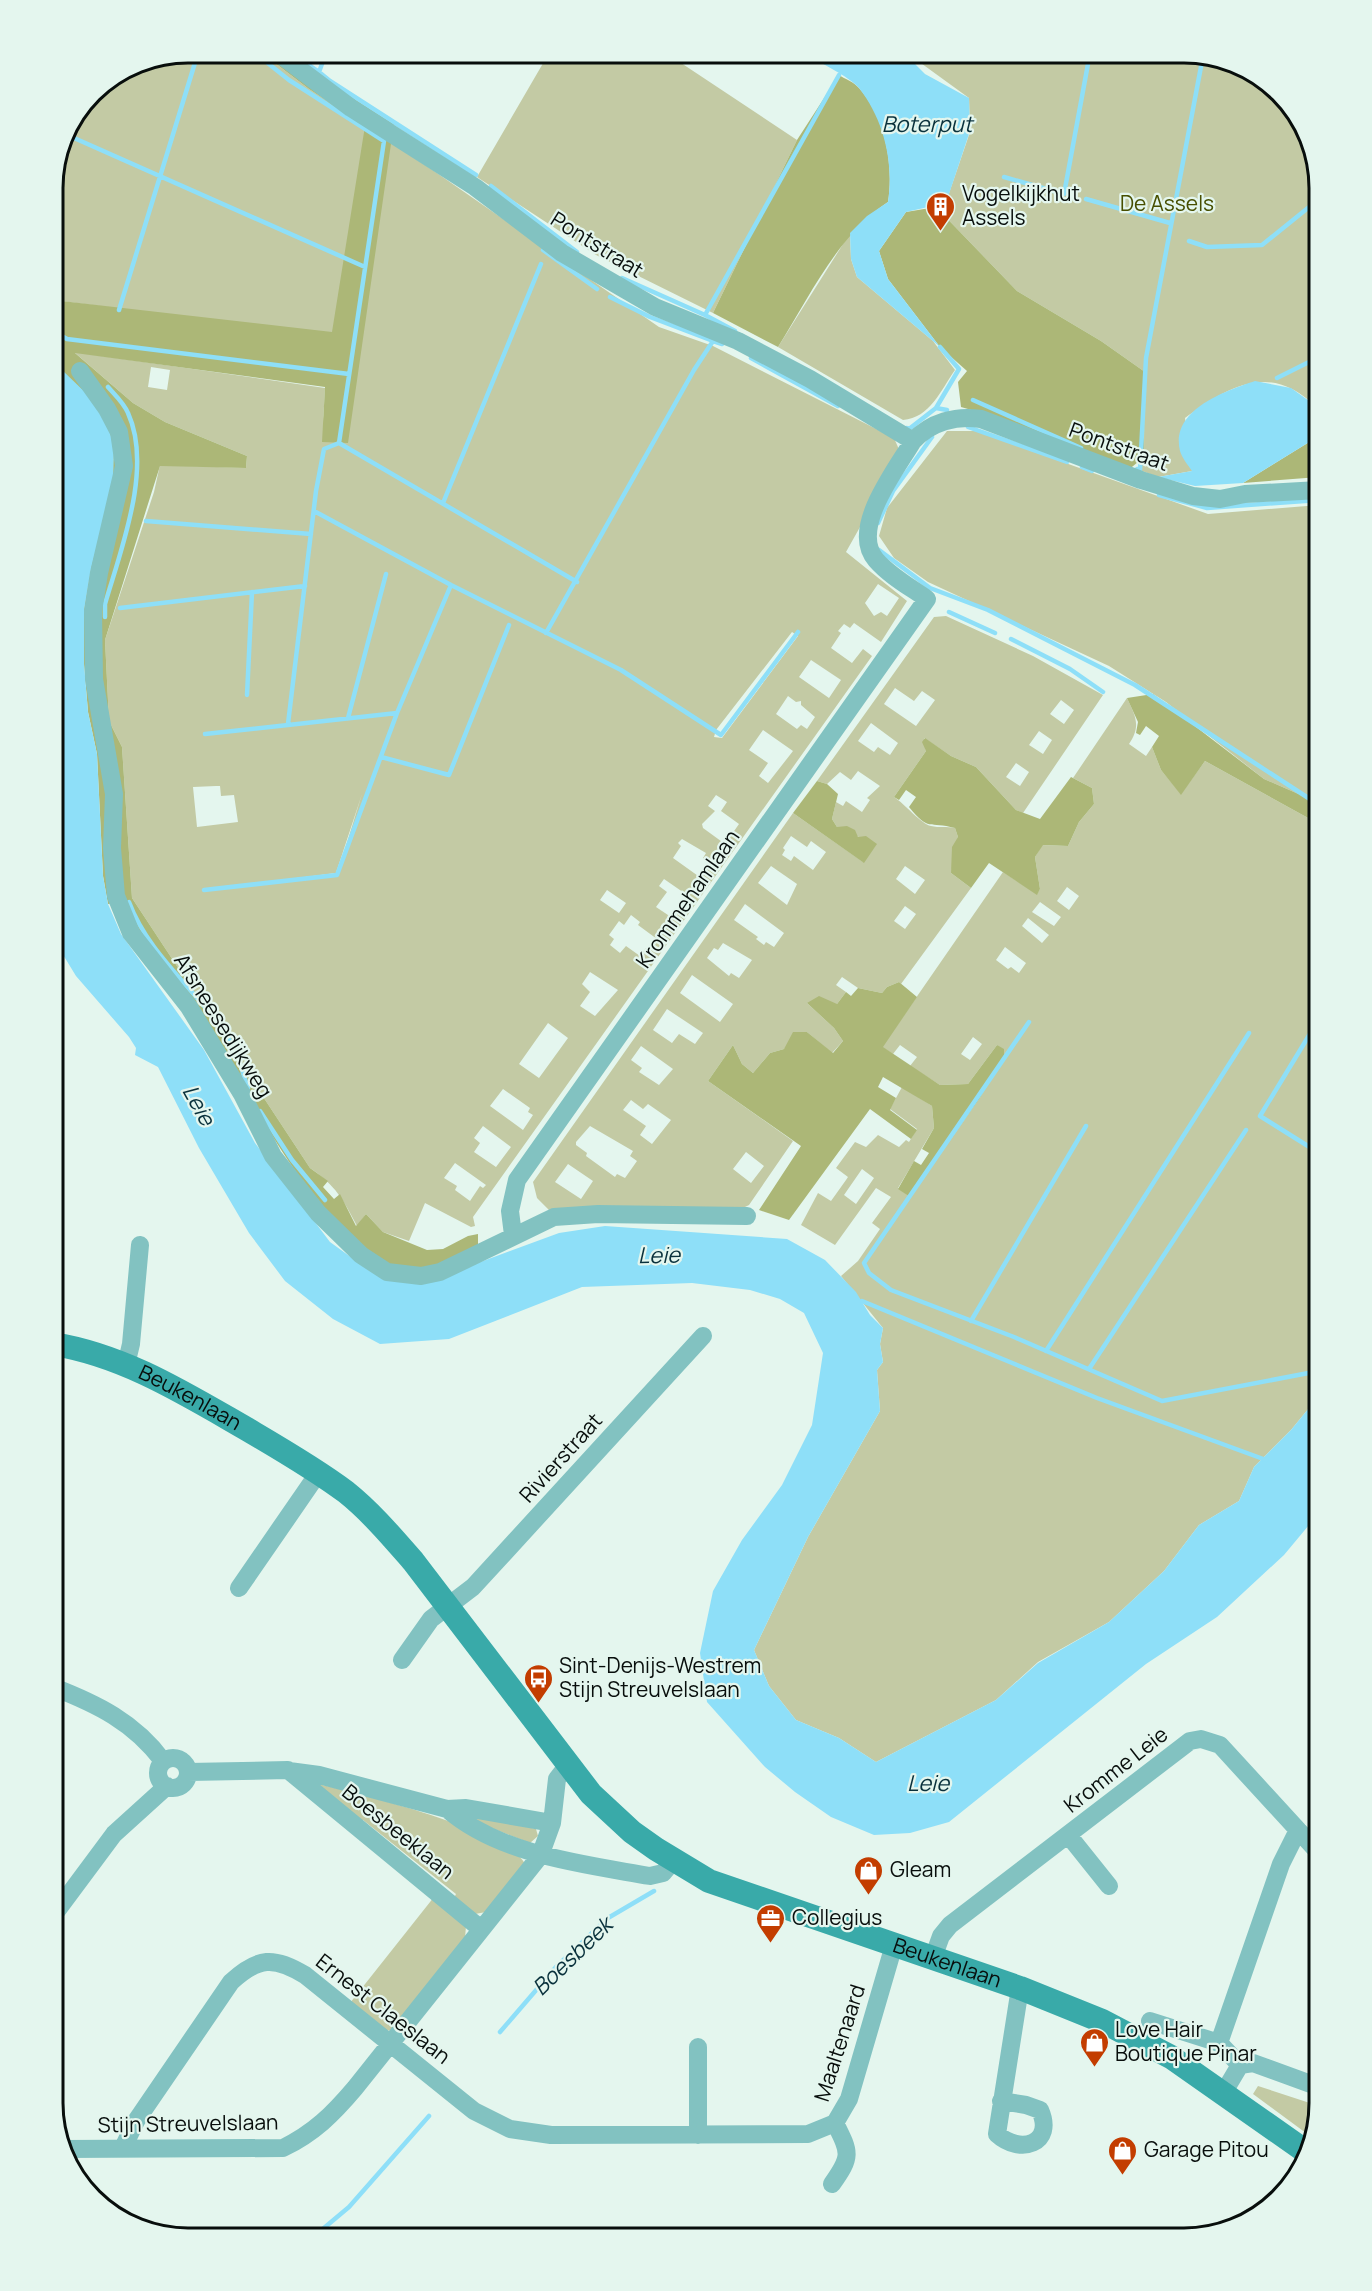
<svg xmlns="http://www.w3.org/2000/svg" width="1372" height="2291" font-family="Manrope,sans-serif">
  <style>
    .green { fill: #c3caa4; fill-rule: evenodd }
    .forest { fill: #acb777 }
    .water { fill: #8edff8 }
    .lines { fill: none; stroke-linecap: round; stroke-linejoin: round }
    .stream { stroke: #8edff8; stroke-width: 4.5 }
    .street { stroke: #82c2c1; stroke-width: 18 }
    .secondary { stroke: #39aaa9; stroke-width: 24 }
    .labels { text-anchor: middle; stroke-width: 4.5; stroke-linejoin: round; paint-order: stroke }
    .poi-label { font-size: 21px; fill: #080e0c; stroke: #e4f6ee; text-anchor: start }
    .park-label { font-size: 21px; fill: #474f00; stroke: #e4f6ee }
    .street-label { font-size: 21px; fill: #080e0c; stroke: #e4f6ee }
    .water-label { font-size: 22px; font-style: italic; fill: #09313c; stroke: #e4f6ee }
    .rim { fill: none; stroke: #080e0c; stroke-width: 3 }
  </style>
  <rect width="100%" height="100%" fill="#e4f6ee"/>
  <path class="green" d="M 188,53 L 262,53 L 309,89 L 434,171 L 659,327 L 713,346 L 894,438 L 901,454 L 846,552 L 907,601 L 881,642 L 854,623 L 850,628 L 844,624 L 838,631 L 841,633 L 831,648 L 852,663 L 863,649 L 872,656 L 473,1217 L 475,1226 L 471,1227 L 425,1203 L 409,1241 L 383,1232 L 366,1214 L 357,1226 C 343,1199 336,1186 310,1168 L 132,898 L 122,747 L 109,721 L 105,640 L 154,492 L 160,465 L 246,468 L 247,456 L 165,422 L 133,403 L 74,352 L 325,388 L 323,424 L 334,336 L 53,300 L 53,179 L 66,128 L 92,92 L 136,63 ZM 151,367 L 170,370 L 167,390 L 148,387 ZM 878,584 L 899,598 L 887,616 L 881,612 L 874,616 L 865,603 ZM 792,632 L 798,636 L 722,738 L 714,737 L 716,730 ZM 811,660 L 841,680 L 829,698 L 799,677 ZM 788,696 L 796,702 L 801,701 L 801,705 L 815,717 L 807,729 L 801,725 L 797,729 L 776,714 ZM 763,730 L 793,751 L 768,783 L 759,776 L 768,763 L 749,750 ZM 216,786 L 220,786 L 221,796 L 234,795 L 238,822 L 197,827 L 193,787 ZM 362,794 L 337,875 L 212,889 L 336,873 ZM 716,795 L 727,802 L 721,811 L 739,824 L 725,844 L 703,828 L 702,824 L 715,811 L 708,806 ZM 682,839 L 706,853 L 703,858 L 711,864 L 701,878 L 673,858 L 681,846 L 678,843 ZM 664,879 L 690,897 L 674,919 L 656,907 L 667,892 L 659,886 ZM 607,890 L 626,903 L 619,913 L 600,900 ZM 631,915 L 640,922 L 638,925 L 657,939 L 650,950 L 646,948 L 640,956 L 626,946 L 620,953 L 610,945 L 614,939 L 609,935 L 619,921 L 624,925 ZM 590,972 L 618,990 L 595,1016 L 580,1006 L 590,992 L 582,984 ZM 548,1023 L 568,1038 L 539,1078 L 519,1064 ZM 503,1089 L 530,1108 L 528,1112 L 533,1115 L 523,1130 L 490,1106 ZM 483,1126 L 511,1147 L 496,1167 L 474,1152 L 480,1143 L 474,1138 ZM 455,1163 L 486,1185 L 483,1188 L 480,1186 L 470,1201 L 455,1190 L 457,1186 L 444,1178 Z
    M 549,53 L 666,53 L 797,140 L 713,313 L 596,255 L 477,177 Z
    M 907,53 L 1194,53 L 1260,75 L 1306,128 L 1319,188 L 1319,408 C 1311,402 1302,394 1292,389 C 1253,369 1216,396 1185,418 L 1192,471 L 1158,477 L 1137,469 L 1144,456 L 1145,372 L 1101,341 L 1017,291 L 936,207 L 946,202 L 970,132 L 969,98 Z
    M 850,233 L 851,259 L 857,277 L 933,341 L 955,370 C 941,390 930,418 903,420 L 778,347 Z
    M 947,431 L 976,431 L 1208,514 L 1319,505 L 1319,803 L 1264,779 L 1166,702 L 1109,666 L 928,582 L 894,558 L 879,536 L 887,508 Z
    M 946,616 L 1033,656 L 1103,695 L 1023,813 L 1016,810 L 976,767 L 951,756 L 924,738 L 926,751 L 894,797 C 905,804 921,824 931,826 C 939,828 947,826 955,828 L 958,837 L 951,873 L 971,888 L 901,984 L 899,982 L 887,987 L 882,993 L 858,988 L 842,977 L 836,985 L 846,992 L 837,1004 L 807,1003 L 834,1028 L 843,1041 L 832,1053 L 807,1032 L 784,1049 L 770,1053 L 753,1073 L 742,1064 L 733,1045 L 708,1081 L 793,1141 L 749,1205 L 741,1209 L 551,1212 L 537,1198 L 533,1182 L 793,813 L 863,862 L 876,845 L 837,827 L 832,819 L 836,802 L 843,806 L 846,801 L 862,812 L 870,800 L 867,798 L 880,786 L 858,771 L 851,780 L 840,772 L 827,784 L 817,781 L 934,617 ZM 895,688 L 914,701 L 922,691 L 935,700 L 916,726 L 884,704 ZM 1061,700 L 1074,710 L 1064,724 L 1050,714 ZM 871,723 L 898,743 L 890,755 L 878,747 L 874,752 L 858,741 ZM 1039,731 L 1052,740 L 1043,754 L 1029,745 ZM 1016,763 L 1029,772 L 1020,786 L 1006,777 ZM 791,836 L 807,847 L 811,841 L 826,852 L 813,870 L 794,856 L 791,861 L 782,855 L 785,850 L 783,848 ZM 771,866 L 797,884 L 787,905 L 758,883 ZM 905,866 L 925,880 L 915,894 L 896,879 ZM 745,904 L 784,933 L 774,947 L 766,942 L 764,945 L 756,939 L 758,937 L 734,920 ZM 905,906 L 916,914 L 905,929 L 894,921 ZM 723,943 L 752,960 L 739,978 L 731,973 L 729,976 L 707,958 L 714,948 L 718,950 ZM 692,975 L 733,1004 L 720,1022 L 680,993 ZM 667,1009 L 703,1033 L 695,1044 L 679,1034 L 672,1043 L 653,1030 ZM 641,1046 L 673,1069 L 659,1085 L 639,1072 L 642,1068 L 631,1060 ZM 631,1100 L 643,1109 L 648,1104 L 671,1120 L 652,1144 L 640,1135 L 646,1126 L 623,1110 ZM 590,1126 L 633,1151 L 630,1156 L 637,1161 L 625,1178 L 617,1174 L 615,1177 L 586,1156 L 587,1153 L 576,1145 L 576,1142 ZM 746,1152 L 764,1166 L 751,1183 L 733,1169 ZM 568,1164 L 593,1181 L 581,1199 L 555,1182 Z
    M 1127,698 C 1136,717 1141,726 1129,744 L 1146,756 L 1152,747 L 1161,770 L 1181,794 L 1205,761 L 1319,824 L 1319,1401 L 1309,1408 L 1291,1430 L 1254,1467 L 1239,1501 L 1199,1525 L 1164,1571 L 1109,1622 L 1038,1662 L 996,1700 L 876,1762 L 839,1738 L 796,1720 L 769,1686 L 754,1650 L 808,1537 L 880,1411 L 877,1370 L 883,1362 L 880,1344 L 883,1328 L 841,1276 L 858,1261 L 880,1229 L 872,1223 L 891,1197 L 876,1188 L 835,1245 L 801,1225 L 818,1193 L 831,1201 L 846,1180 L 848,1177 L 836,1168 L 855,1142 L 866,1147 L 878,1135 L 899,1147 L 906,1140 L 909,1142 L 917,1129 L 890,1109 L 902,1087 L 932,1106 L 934,1128 L 898,1188 L 910,1197 L 980,1098 L 1004,1056 L 997,1045 L 968,1084 L 940,1085 L 910,1066 L 917,1057 L 900,1045 L 893,1054 L 882,1047 L 1003,872 L 1037,894 L 1040,889 L 1035,857 L 1042,845 L 1068,846 L 1079,822 L 1094,804 L 1092,788 L 1073,778 ZM 1067,887 L 1079,896 L 1069,910 L 1057,901 ZM 1040,902 L 1061,917 L 1054,926 L 1032,912 ZM 1028,918 L 1049,935 L 1042,943 L 1022,926 ZM 1005,947 L 1026,963 L 1019,973 L 1011,967 L 1008,969 L 996,960 ZM 973,1037 L 982,1044 L 970,1060 L 961,1054 ZM 862,1169 L 874,1178 L 856,1204 L 844,1195 Z
    M 314,1783 C 353,1792 509,1830 525,1864 L 486,1912 L 475,1914 L 454,1898 L 456,1894 L 363,1820 L 360,1823 Z
    M 468,1813 L 536,1829 L 538,1836 L 530,1843 L 466,1818 Z
    M 434,1897 L 466,1926 L 465,1938 L 391,2030 L 386,2031 L 350,2003 Z
    M 1258,2086 L 1319,2106 L 1313,2125 L 1309,2124 L 1313,2127 L 1310,2136 L 1253,2094 Z"/>
  <path class="forest" d="M 262,53 L 294,53 L 316,73 L 394,123 L 348,443 L 322,442 L 325,387 L 75,353 L 133,403 L 165,422 L 247,456 L 246,468 L 160,466 L 105,640 L 109,721 L 122,747 L 132,898 L 310,1168 L 328,1181 L 323,1187 L 334,1199 L 340,1194 L 356,1226 L 366,1214 L 383,1232 L 427,1250 L 443,1249 L 468,1236 L 478,1234 L 478,1247 C 446,1262 418,1279 383,1262 C 328,1237 272,1133 239,1083 C 199,1023 159,963 122,902 L 108,904 L 103,876 L 97,754 L 88,712 L 84,664 L 84,610 L 91,569 L 62,370 L 53,364 L 53,300 L 332,332 L 365,126 L 309,89 Z
    M 839,75 C 845,79 854,82 859,88 C 885,117 894,164 888,202 C 837,236 810,296 778,347 L 713,313 L 797,140 Z
    M 936,207 L 1017,291 L 1101,341 L 1145,372 L 1144,457 L 1121,476 L 982,413 L 961,407 L 958,382 L 967,371 L 940,347 L 888,279 L 879,251 L 906,212 Z
    M 1319,436 L 1319,477 L 1243,483 Z
    M 1153,694 L 1264,779 L 1319,803 L 1319,824 L 1205,761 L 1181,795 L 1161,770 L 1152,747 L 1159,736 L 1146,726 L 1140,735 L 1136,733 L 1138,722 L 1127,698 Z
    M 925,738 L 951,756 L 976,767 L 1016,810 L 1040,819 L 1071,777 L 1092,788 L 1094,804 L 1079,822 L 1068,846 L 1043,845 L 1035,857 L 1040,889 L 1037,895 L 989,863 L 971,888 L 951,873 L 952,847 L 958,837 L 955,828 C 929,821 929,832 909,807 L 916,797 L 906,790 L 899,800 L 894,797 L 926,751 L 922,742 Z
    M 817,781 L 827,784 L 838,794 L 832,819 L 837,827 L 847,826 L 855,830 L 858,837 L 866,836 L 877,844 L 864,863 L 793,813 Z
    M 899,982 L 917,997 L 883,1047 L 940,1085 L 968,1084 L 997,1045 L 1004,1049 L 1004,1056 L 980,1098 L 910,1197 L 898,1189 L 914,1161 L 921,1165 L 929,1153 L 922,1149 L 934,1128 L 932,1106 L 883,1077 L 878,1087 L 896,1098 L 890,1110 L 917,1130 L 911,1139 L 870,1109 L 789,1220 L 759,1210 L 801,1146 L 708,1081 L 733,1045 L 742,1064 L 753,1073 L 770,1053 L 784,1049 L 793,1032 L 807,1032 L 833,1053 L 843,1041 L 834,1028 L 807,1003 L 819,996 L 837,1004 L 846,992 L 851,996 L 858,988 L 882,993 L 887,987 Z"/>
  <path class="water" d="M 805,53 L 904,53 L 925,74 L 969,98 L 970,131 L 946,203 L 906,212 L 879,251 L 888,279 L 940,347 L 857,277 L 851,259 L 850,233 L 867,216 L 888,202 C 894,163 884,120 859,88 C 849,76 819,63 805,53 Z
    M 53,364 L 62,370 L 88,395 L 107,421 L 114,448 L 113,484 L 91,569 L 84,610 L 84,664 L 88,712 L 97,754 L 103,876 L 108,904 L 121,934 L 204,1050 L 255,1143 L 330,1242 L 370,1271 L 429,1281 L 559,1233 L 605,1226 L 787,1239 L 825,1260 L 856,1292 L 870,1315 L 883,1328 L 880,1344 L 883,1362 L 877,1370 L 880,1411 L 808,1537 L 754,1650 L 769,1686 L 796,1720 L 839,1738 L 876,1762 L 996,1700 L 1038,1663 L 1109,1622 L 1164,1571 L 1199,1525 L 1239,1501 L 1254,1467 L 1291,1430 L 1309,1408 L 1319,1401 L 1319,1513 L 1284,1555 L 1217,1617 L 1146,1664 L 949,1822 L 910,1833 L 874,1835 L 831,1817 L 795,1792 L 765,1767 L 707,1702 L 700,1653 L 713,1591 L 742,1540 L 782,1485 L 812,1425 L 823,1353 L 804,1313 L 780,1299 L 750,1290 L 692,1283 L 582,1287 L 449,1339 L 380,1344 L 333,1319 L 285,1281 L 249,1233 L 199,1148 L 158,1067 L 135,1055 L 136,1048 L 129,1037 L 76,976 L 54,940 L 53,515 L 62,477 L 53,440 Z
    M 1255,381 L 1291,388 L 1319,408 L 1319,436 L 1243,483 L 1195,486 L 1158,477 L 1192,471 C 1188,465 1182,458 1180,451 C 1170,410 1225,391 1255,381 Z"/>
  <g class="lines">
    <path class="stream" d="M 255,53 L 289,80 L 384,141 L 339,443
      M 292,53 L 319,72
      M 326,53 L 319,72 L 330,81 L 476,175
      M 65,134 L 365,267
      M 1004,177 L 1064,194 L 1090,53
      M 491,186 L 577,252
      M 1086,199 L 1170,223
      M 1189,241 L 1207,247 L 1262,245 L 1319,199
      M 543,250 L 597,289
      M 622,278 L 705,315 L 839,75
      M 610,297 L 650,317 L 713,341
      M 119,310 L 198,53
      M 705,315 L 735,331
      M 53,331 L 67,339 L 349,374
      M 940,347 L 959,369 L 936,408 L 947,410
      M 751,358 L 838,406
      M 1277,378 L 1319,357
      M 973,400 L 1081,448
      M 968,427 L 1067,462
      M 907,428 L 909,429 L 936,408
      M 1082,467 L 1092,471
      M 1137,469 L 1140,470 L 1146,358 L 1203,56
      M 1159,495 L 1207,508 L 1319,500
      M 443,503 L 541,264
      M 314,511 L 451,585 L 621,670 L 721,735 L 798,632
      M 146,521 L 311,534
      M 878,523 L 893,491 L 932,437
      M 879,550 L 930,588 L 988,610 L 1135,685 L 1319,805
      M 120,608 L 305,586
      M 949,612 L 995,633
      M 105,617 L 105,604 C 121,549 153,468 128,413 C 124,403 115,395 108,387
      M 546,633 L 694,370 L 713,341 L 722,344
      M 1011,639 L 1070,669 L 1103,692
      M 247,695 L 252,592
      M 397,713 L 451,585
      M 348,718 L 386,574
      M 288,724 L 316,491 L 324,449 L 339,443 L 577,582
      M 381,757 L 449,775 L 509,625
      M 204,890 L 337,875 L 397,713 L 205,734
      M 129,902 C 150,959 205,996 234,1048 C 240,1060 243,1075 248,1088
      M 1029,1022 L 864,1263 L 869,1273 L 891,1290 L 1014,1337 L 1162,1401 L 1319,1371
      M 260,1111 L 292,1160 L 325,1200
      M 1319,1153 L 1260,1116 L 1319,1019
      M 862,1301 L 1097,1398 L 1266,1460
      M 971,1321 L 1086,1126
      M 1046,1351 L 1249,1033
      M 1089,1369 L 1246,1130
      M 500,2032 L 556,1967 L 608,1918 L 654,1891
      M 312,2238 L 349,2207 L 429,2116"/>
    <path class="street" d="M 278,53 L 351,108 L 475,187 L 562,253 L 655,307 L 738,341 L 810,379 L 913,441
      M 80,371 L 107,409 L 119,432 L 124,466 L 99,573 L 93,611 L 94,679 L 114,794 L 112,848 L 116,896 L 131,933 L 189,1007 L 242,1094 L 273,1156 L 318,1213 L 361,1255 L 387,1272 L 421,1276 L 440,1272 L 554,1217 L 598,1214 L 747,1216
      M 513,1235 L 510,1211 L 517,1180 L 927,599 C 910,587 890,576 876,560 C 849,529 896,470 913,441 C 931,422 956,415 981,419 L 1141,480 L 1193,496 L 1220,499 L 1245,494 L 1319,490
      M 126,1365 L 131,1344 L 140,1245
      M 239,1588 L 319,1472
      M 402,1660 L 431,1619 L 473,1587 L 703,1336
      M 53,1687 C 97,1704 134,1722 163,1761
      M158 1773a15 15 0 1 1 30 0a15 15 0 1 1-30 0Z
      M 289,1771 L 319,1775 L 447,1809 L 466,1808 L 552,1823
      M 188,1772 L 288,1770 L 481,1929
      M 447,1809 C 500,1855 583,1864 650,1876 L 663,1873 L 673,1861
      M 1069,1836 L 1109,1886
      M 53,1916 L 114,1834 L 167,1786
      M 933,1958 L 941,1936 L 950,1925 L 1190,1741 L 1201,1739 L 1220,1745 L 1319,1853
      M 1150,2021 L 1219,2043 L 1240,2065
      M 1219,2043 L 1281,1864 L 1298,1830
      M 1240,2065 L 1253,2063 L 1319,2087
      M 1224,2092 L 1240,2065
      M 1001,2101 L 1026,2105 L 1040,2110 C 1055,2144 1020,2155 997,2134 L 1020,1988
      M 698,2135 L 698,2047
      M 123,2148 L 136,2121 L 231,1982 C 258,1957 274,1956 305,1975 L 474,2111 L 510,2129 L 551,2135 L 808,2134 L 835,2123 L 849,2099 L 894,1945
      M 63,2149 L 283,2148 C 314,2133 333,2114 355,2088 L 540,1856 L 552,1823 L 557,1779 L 567,1766
      M 832,2184 C 852,2156 850,2153 835,2123"/>
    <path class="secondary" id="s1" d="M 53,1344 C 123,1355 184,1393 245,1428 C 279,1448 314,1468 346,1492 C 371,1512 392,1537 413,1561 L 591,1794 L 632,1832 L 656,1849 L 709,1881 L 1020,1988 L 1102,2021 L 1171,2057 L 1305,2151"/>
  </g>
  <defs>
    <symbol id="building-pin" viewBox="-11 -11 22 30"><path d="M0 17L-7.5 6A9.5 9.5 0 1 1 7.5 6Z" fill="#c33d00" stroke="#e4f6ee"/><path d="M-4-6H4V6H1V3H-1V6H-4ZM-2.5-4.3h1.7v1.8h-1.7ZM.8-4.3h1.7v1.8H.8ZM-2.5-1h1.7V.8h-1.7ZM.8-1h1.7V.8H.8Z" fill="#fff"/></symbol>
    <symbol id="bus-pin" viewBox="-11 -11 22 30"><path d="M0 17L-7.5 6A9.5 9.5 0 1 1 7.5 6Z" fill="#c33d00" stroke="#e4f6ee"/><path d="M-5-6H5V4H4V6H2V4H-2V6H-4V4H-5ZM-3.5-4V0h7V-4ZM-3.5 1.2v1.5H-2V1.2ZM2 1.2v1.5H3.5V1.2Z" fill="#fff"/></symbol>
    <symbol id="shop-pin" viewBox="-11 -11 22 30"><path d="M0 17L-7.5 6A9.5 9.5 0 1 1 7.5 6Z" fill="#c33d00" stroke="#e4f6ee"/><path d="M-5-2.5h2.3a2.7 3.5 0 0 1 5.4 0H5L5.5 6h-11ZM-1.5-2.5h3a1.5 2.3 0 0 0-3 0Z" fill="#fff"/></symbol>
    <symbol id="office-pin" viewBox="-11 -11 22 30"><path d="M0 17L-7.5 6A9.5 9.5 0 1 1 7.5 6Z" fill="#c33d00" stroke="#e4f6ee"/><path d="M-6-3h4V-5.5h4V-3h4V5H-6ZM-1-4.5V-3h2v-1.5ZM-6 0V1H6V0Z" fill="#fff"/></symbol>
  </defs>
  <g fill-rule="evenodd">
    <use href="#building-pin" x="924" y="190" width="33" height="45"/>
    <use href="#bus-pin" x="522" y="1662" width="33" height="45"/>
    <use href="#shop-pin" x="852" y="1854" width="33" height="45"/>
    <use href="#office-pin" x="754" y="1902" width="33" height="45"/>
    <use href="#shop-pin" x="1078" y="2026" width="33" height="45"/>
    <use href="#shop-pin" x="1106" y="2134" width="33" height="45"/>
  </g>
  <g class="labels">
    <g class="poi-label">
      <text x="962" y="201">Vogelkijkhut<tspan x="962" dy="24">Assels</tspan></text>
      <text x="559" y="1673">Sint-Denijs-Westrem<tspan x="559" dy="24">Stijn Streuvelslaan</tspan></text>
      <text x="890" y="1877">Gleam</text>
      <text x="792" y="1925">Collegius</text>
      <text x="1115" y="2037">Love Hair<tspan x="1115" dy="24">Boutique Pinar</tspan></text>
      <text x="1144" y="2157">Garage Pitou</text>
    </g>
    <g class="park-label">
      <text x="1167" y="211">De Assels</text>
    </g>
    <g class="street-label">
      <text transform="translate(597 245) rotate(32)" y="7">Pontstraat</text>
      <text transform="translate(1119 447) rotate(20)" y="7">Pontstraat</text>
      <text transform="translate(688 899) rotate(-55)" y="7">Krommehamlaan</text>
      <text transform="translate(223 1026) rotate(58)" y="7">Afsneesedijkweg</text>
      <text dy="7" stroke="none"><textPath href="#s1" startOffset="148">Beukenlaan</textPath></text>
      <text transform="translate(561 1458) rotate(-48)" y="7">Rivierstraat</text>
      <text transform="translate(1116 1770) rotate(-38)" y="7">Kromme Leie</text>
      <text transform="translate(398 1832) rotate(39)" y="7">Boesbeeklaan</text>
      <text dy="7" stroke="none"><textPath href="#s1" startOffset="1119">Beukenlaan</textPath></text>
      <text transform="translate(383 2009) rotate(38)" y="7">Ernest Claeslaan</text>
      <text transform="translate(840 2043) rotate(-72)" y="7">Maaltenaard</text>
      <text transform="translate(188 2124) rotate(-1)" y="7">Stijn Streuvelslaan</text>
    </g>
    <g class="water-label">
      <text x="927" y="132">Boterput</text>
      <text transform="translate(199 1105) rotate(61)" y="8">Leie</text>
      <text transform="translate(659 1255) rotate(-1)" y="8">Leie</text>
      <text x="928" y="1791">Leie</text>
      <text transform="translate(572 1956) rotate(-44)" y="8">Boesbeek</text>
    </g>
  </g>
  <path d="M0 0H1372V2291H0ZM188 63H1184A125 125 0 0 1 1309 188V2103A125 125 0 0 1 1184 2228H188A125 125 0 0 1 63 2103V188A125 125 0 0 1 188 63Z" fill="#e4f6ee" fill-rule="evenodd"/>
  <path class="rim" d="M188 63H1184A125 125 0 0 1 1309 188V2103A125 125 0 0 1 1184 2228H188A125 125 0 0 1 63 2103V188A125 125 0 0 1 188 63Z"/>
</svg>
